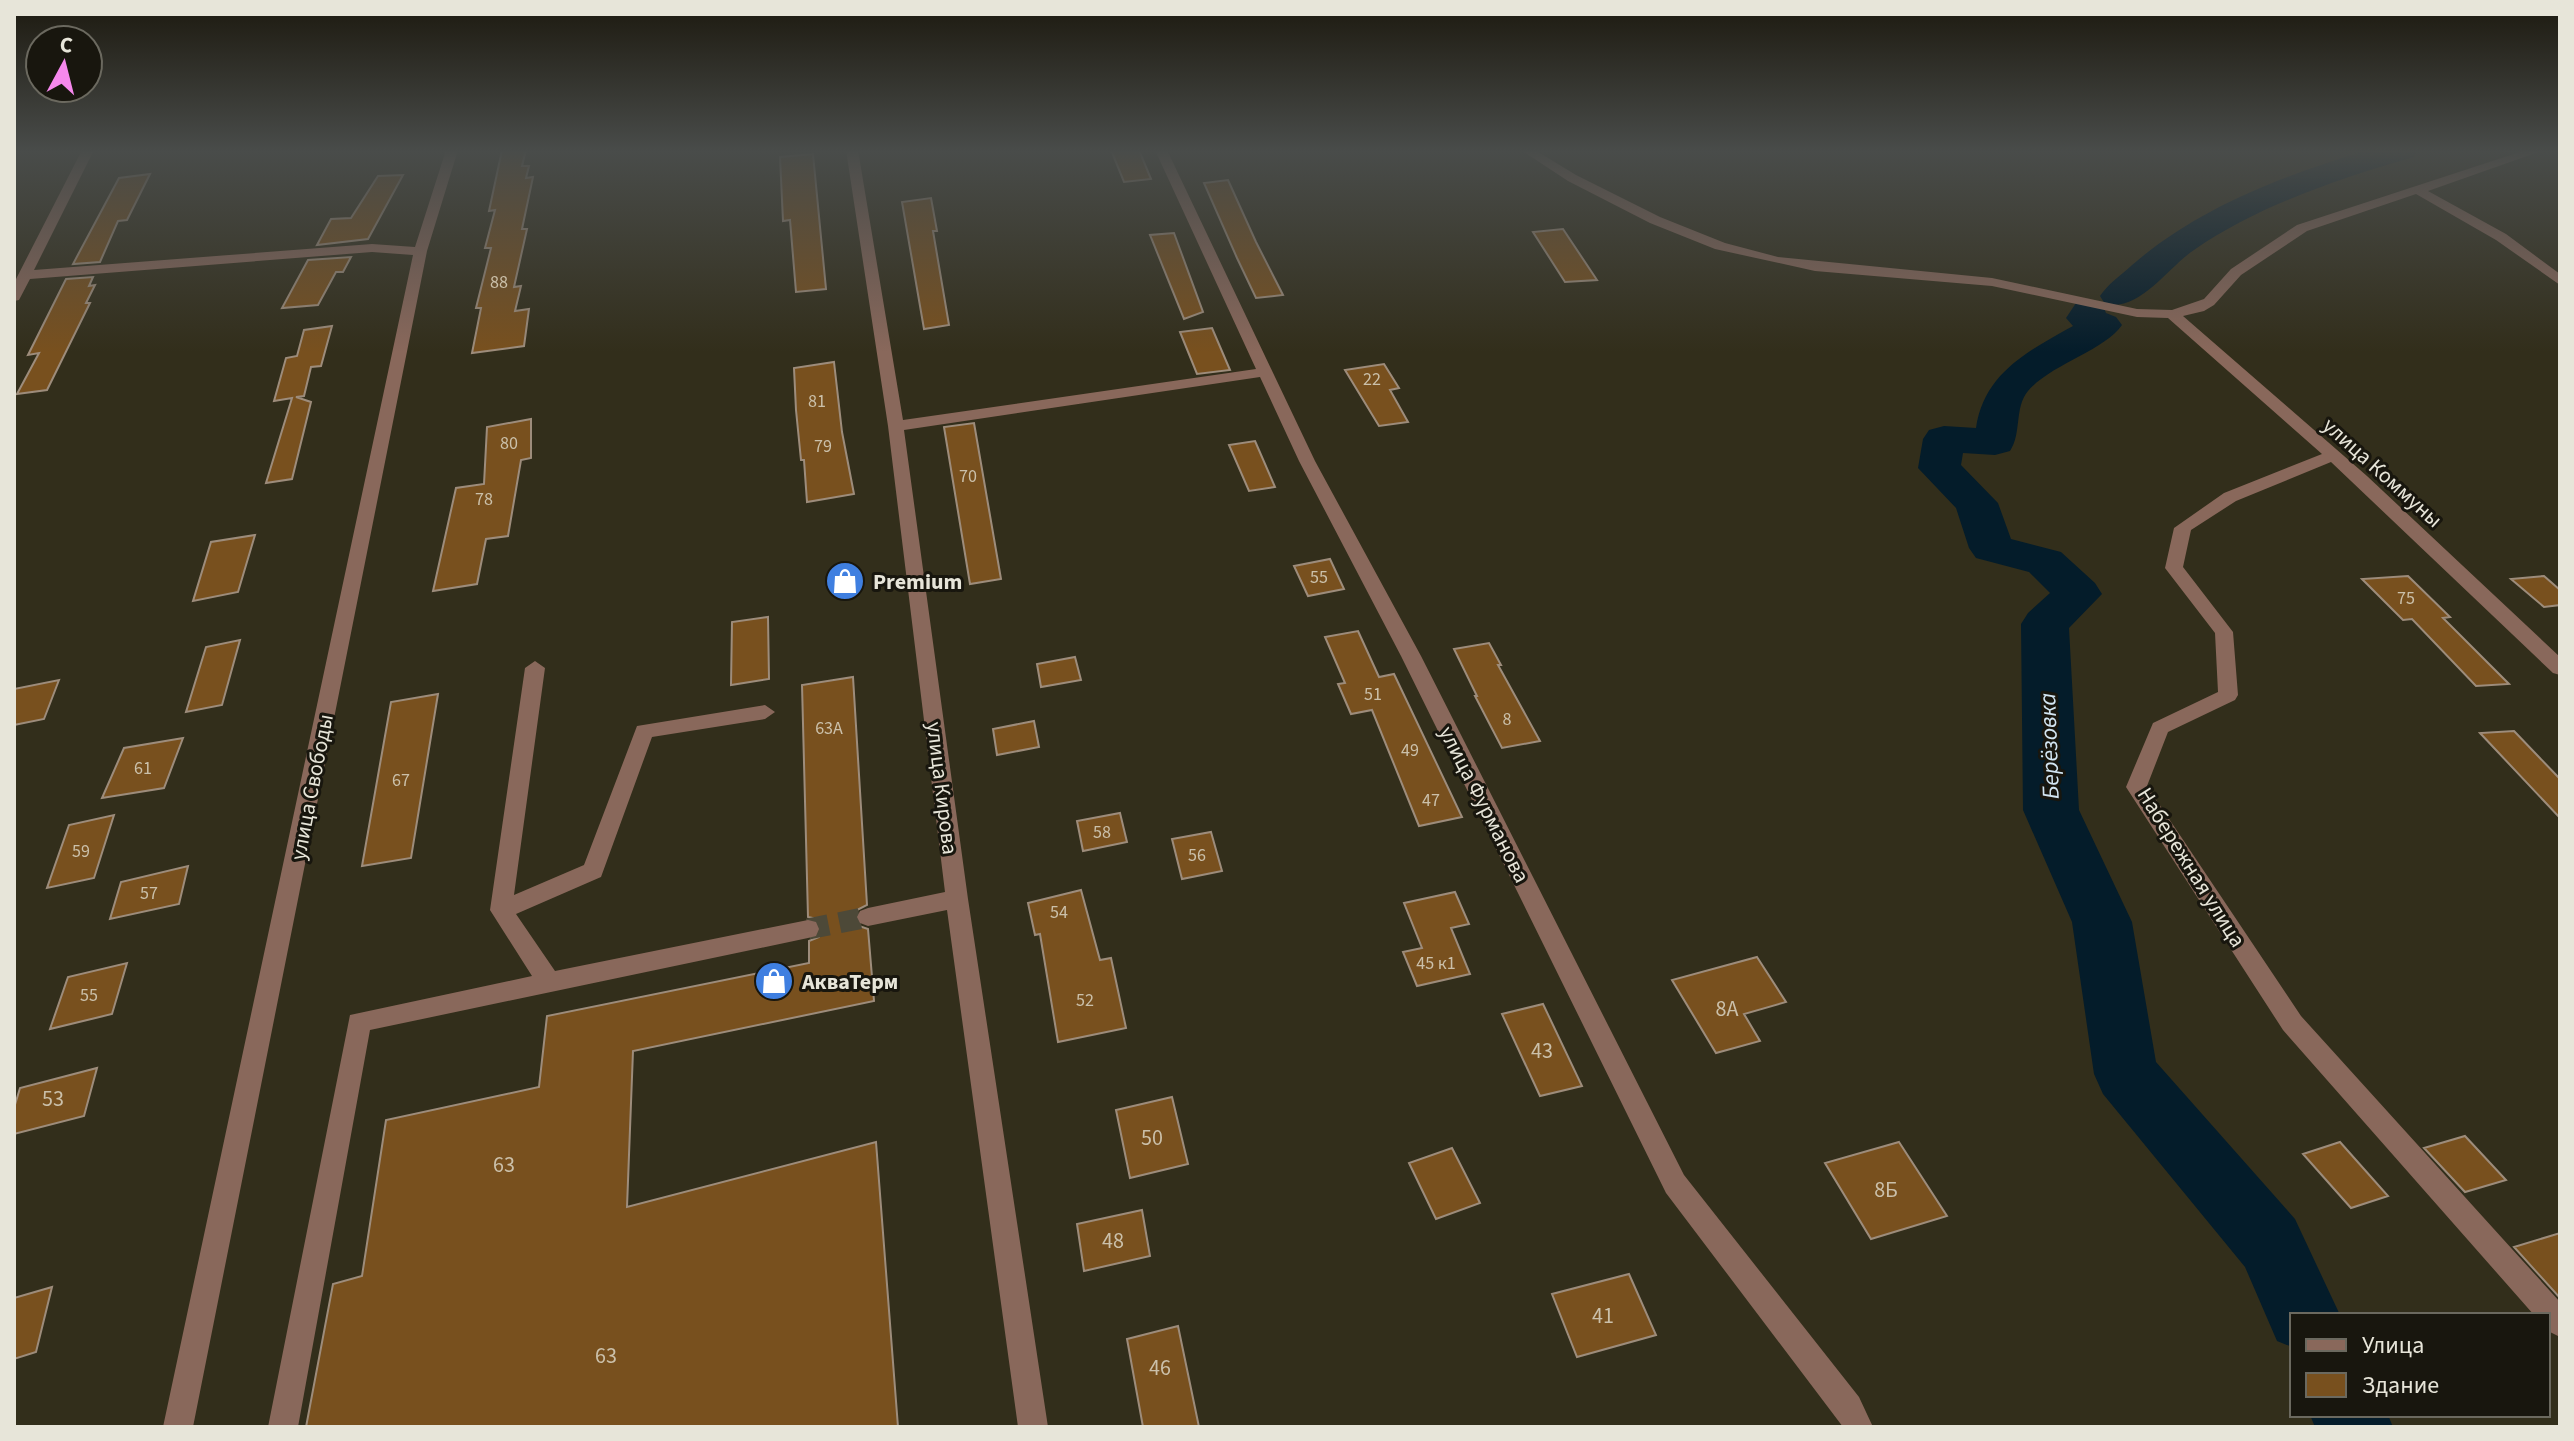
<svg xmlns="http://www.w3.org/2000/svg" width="2574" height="1441" font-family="'Source Sans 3',sans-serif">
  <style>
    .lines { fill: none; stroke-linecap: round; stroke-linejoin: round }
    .river { fill: #041c2a; fill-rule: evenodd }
    .building { fill: #78501e; stroke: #9d8c7b; stroke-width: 2 }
    .minor-tunnel { stroke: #4d4938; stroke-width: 21; stroke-dasharray: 21 11; stroke-linecap: butt }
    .minor { fill: #89685b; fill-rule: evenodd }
    .labels { text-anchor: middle; stroke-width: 6; stroke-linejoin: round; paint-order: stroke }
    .number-label { font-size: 18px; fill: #cbc0aa }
    .street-label { font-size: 22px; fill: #e7e5d9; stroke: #18160e }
    .poi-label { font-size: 22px; font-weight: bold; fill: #e7e5d9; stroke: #18160e; text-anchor: start }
    .near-number-label { font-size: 22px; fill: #cbc0aa }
    .water-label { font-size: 24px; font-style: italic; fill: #d3e6f3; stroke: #18160e }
  </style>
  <rect width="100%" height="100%" fill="#322e1b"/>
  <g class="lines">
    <path class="river" d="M 2368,150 L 2418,150 L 2413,157 C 2339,179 2259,205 2194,250 C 2167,268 2140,312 2105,304 L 2100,296 C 2108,284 2120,276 2131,266 C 2197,208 2284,175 2368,150 Z
      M 2089,300 L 2102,303 L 2106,313 L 2116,317 L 2122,325 C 2104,351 2051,364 2028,391 C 2014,408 2022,433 2010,451 L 1995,455 L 1963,453 L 1961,465 L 1998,503 L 2011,539 L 2061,552 L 2095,583 L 2102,594 L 2069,628 L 2079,810 L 2132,922 L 2156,1062 L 2295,1219 L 2340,1315 L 2292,1315 L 2292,1347 L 2277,1341 L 2245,1267 L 2103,1094 L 2094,1074 L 2072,922 L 2023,810 L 2021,624 L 2028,613 L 2050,593 L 2029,572 L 1976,558 L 1969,548 L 1956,508 L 1918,468 L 1923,439 L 1929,430 L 1944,426 L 1976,428 C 1984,373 2028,351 2073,326 L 2066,318 L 2076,303 Z
      M 2310,1415 L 2388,1415 L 2393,1427 L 2315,1427 Z"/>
  </g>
  <path class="building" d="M 502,150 L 526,150 L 522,166 L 529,166 L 526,178 L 533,177 L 522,229 L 527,229 L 514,287 L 521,286 L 515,311 L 529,309 L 524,346 L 472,353 L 481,308 L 476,308 L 491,248 L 485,248 L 495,210 L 489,211 Z
    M 1111,150 L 1139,150 L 1151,179 L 1124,182 Z
    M 813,154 L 826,289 L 796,292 L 790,220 L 783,221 L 780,157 Z
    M 150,174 L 127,220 L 118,221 L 100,262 L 73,264 L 119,178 Z
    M 403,175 L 368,239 L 317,245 L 331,219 L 351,218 L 378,176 Z
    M 1228,180 L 1256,242 L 1283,295 L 1256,298 L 1237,258 L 1204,183 Z
    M 931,198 L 937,231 L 933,231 L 949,325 L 924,329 L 902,202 Z
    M 1563,229 L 1597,280 L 1565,282 L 1533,232 Z
    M 1174,233 L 1203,312 L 1184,319 L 1150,235 Z
    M 351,257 L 343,272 L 336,272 L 318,305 L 282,308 L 308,260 Z
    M 93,277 L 89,286 L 95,285 L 86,303 L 90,303 L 47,390 L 17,394 L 39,353 L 28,355 L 66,279 Z
    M 332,326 L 321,366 L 311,367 L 304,396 L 296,397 L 311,402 L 292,479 L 266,483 L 292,398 L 274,401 L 286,358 L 297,356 L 304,330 Z
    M 1212,328 L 1230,370 L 1197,374 L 1180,332 Z
    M 834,362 L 842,432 L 854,494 L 807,502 L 804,460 L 801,460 L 796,410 L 794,368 Z
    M 1384,364 L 1399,388 L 1390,390 L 1408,422 L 1379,426 L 1345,370 Z
    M 531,419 L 531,458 L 521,460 L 508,536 L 486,539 L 477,584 L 433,591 L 456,488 L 484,484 L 487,427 Z
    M 974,423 L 1001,579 L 970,584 L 944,427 Z
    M 1255,441 L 1275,487 L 1249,491 L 1229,445 Z
    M 255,535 L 238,592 L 193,601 L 211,542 Z
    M 1330,559 L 1344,589 L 1308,596 L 1294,566 Z
    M 2408,576 L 2450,617 L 2443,618 L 2509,684 L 2476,686 L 2412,619 L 2403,620 L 2362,579 Z
    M 2544,576 L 2560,590 L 2560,605 L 2544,607 L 2511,579 Z
    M 768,617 L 769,679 L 731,685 L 732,622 Z
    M 1358,631 L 1379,677 L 1394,674 L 1462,817 L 1419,826 L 1372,710 L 1351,714 L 1338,684 L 1345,683 L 1325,637 Z
    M 240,640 L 222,705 L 186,712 L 206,647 Z
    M 1489,643 L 1501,665 L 1498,665 L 1540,741 L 1502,748 L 1475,696 L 1477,696 L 1454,649 Z
    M 1075,657 L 1081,680 L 1041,687 L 1037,664 Z
    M 853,677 L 867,905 L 857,910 L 854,918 L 859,926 L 868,929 L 874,1001 L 633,1051 L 627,1207 L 876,1142 L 898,1427 L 306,1427 L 333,1284 L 362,1276 L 386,1120 L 539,1087 L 547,1016 L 809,963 L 809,941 L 819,937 L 822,928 L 817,919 L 808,917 L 802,685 Z
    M 59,680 L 44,719 L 14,725 L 14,689 Z
    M 438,694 L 411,858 L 362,866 L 391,702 Z
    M 1034,721 L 1039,747 L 997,755 L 993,729 Z
    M 2514,731 L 2560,779 L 2560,818 L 2480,733 Z
    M 183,738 L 164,788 L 102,798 L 124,748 Z
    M 1120,813 L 1127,842 L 1083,851 L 1077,821 Z
    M 114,815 L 94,878 L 47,888 L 69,825 Z
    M 1211,832 L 1222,871 L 1182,879 L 1172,839 Z
    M 188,866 L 179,904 L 110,919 L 121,882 Z
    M 1081,890 L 1100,960 L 1111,958 L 1126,1028 L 1058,1042 L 1040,934 L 1035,935 L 1028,903 Z
    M 1455,892 L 1469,924 L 1451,928 L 1470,974 L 1417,986 L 1403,952 L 1422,948 L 1404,903 Z
    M 1757,957 L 1786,1002 L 1744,1014 L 1760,1041 L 1716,1053 L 1672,980 Z
    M 127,963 L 112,1014 L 50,1029 L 68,977 Z
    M 1543,1004 L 1582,1086 L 1540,1096 L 1502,1014 Z
    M 97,1068 L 84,1116 L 14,1134 L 14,1108 L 20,1088 Z
    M 1172,1097 L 1188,1164 L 1130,1178 L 1116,1110 Z
    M 2465,1136 L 2506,1180 L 2465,1192 L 2424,1148 Z
    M 1899,1142 L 1947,1216 L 1871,1239 L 1825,1163 Z
    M 2340,1142 L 2388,1196 L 2351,1208 L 2303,1154 Z
    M 1452,1148 L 1480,1203 L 1436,1219 L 1409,1163 Z
    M 1142,1210 L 1150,1256 L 1084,1271 L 1077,1224 Z
    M 2560,1233 L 2560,1298 L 2514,1247 Z
    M 1629,1274 L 1656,1335 L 1577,1357 L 1552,1294 Z
    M 52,1287 L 36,1352 L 14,1359 L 14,1298 Z
    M 1178,1326 L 1199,1427 L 1143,1427 L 1127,1339 Z"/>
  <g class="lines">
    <path class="minor-tunnel" d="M 808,929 L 868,917"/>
    <path class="minor" d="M 82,150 L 94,150 L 34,270 L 372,244 L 415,247 L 446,150 L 458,150 L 427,251 L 193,1427 L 163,1427 L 413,255 L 372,252 L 30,279 L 19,300 L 14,301 L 14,283 Z
      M 846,150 L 858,150 L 903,420 L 1256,369 L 1155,150 L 1167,150 L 1315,461 L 1421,656 L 1684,1175 L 1859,1397 L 1873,1427 L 1843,1427 L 1666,1193 L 1401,656 L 1299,461 L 1260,377 L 904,430 L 968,899 L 1048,1427 L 1018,1427 L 947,910 L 868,926 L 860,923 L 857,917 L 860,911 L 868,908 L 945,892 L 888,426 Z
      M 1521,150 L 1535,150 L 1576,175 L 1660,217 L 1725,243 L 1778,257 L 1992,278 L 2137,309 L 2172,310 L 2204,299 L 2231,269 L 2297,225 L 2526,150 L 2544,150 L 2428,191 L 2506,234 L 2560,274 L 2560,285 L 2496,240 L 2416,194 L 2307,231 L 2241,275 L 2214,305 L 2204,311 L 2183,316 L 2367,476 L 2560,657 L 2560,675 L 2553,673 L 2331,462 L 2236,501 L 2191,530 L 2183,567 L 2233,632 L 2238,695 L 2235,700 L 2168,732 L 2147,786 L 2301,1016 L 2560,1302 L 2560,1337 L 2548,1331 L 2548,1315 L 2534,1315 L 2283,1030 L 2126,787 L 2153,723 L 2218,692 L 2215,633 L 2165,568 L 2174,528 L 2224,493 L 2322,454 L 2168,318 L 2137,317 L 1992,286 L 1815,271 L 1715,249 L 1650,223 L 1568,181 Z
      M 535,661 L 545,668 L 514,895 L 584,865 L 637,726 L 765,705 L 775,712 L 765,719 L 652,737 L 601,877 L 516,914 L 555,971 L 808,920 L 816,922 L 819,929 L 816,936 L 808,938 L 370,1030 L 298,1427 L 268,1427 L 350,1015 L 532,976 L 490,910 L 525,668 Z"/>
  </g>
  <linearGradient id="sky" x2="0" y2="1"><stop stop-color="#1c190f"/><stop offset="0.43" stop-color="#494c4a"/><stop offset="1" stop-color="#494c4a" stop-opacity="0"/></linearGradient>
  <rect width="2574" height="352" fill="url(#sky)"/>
  <defs>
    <symbol id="shop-disc" viewBox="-11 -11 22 22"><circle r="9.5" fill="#3f7fe0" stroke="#18160e"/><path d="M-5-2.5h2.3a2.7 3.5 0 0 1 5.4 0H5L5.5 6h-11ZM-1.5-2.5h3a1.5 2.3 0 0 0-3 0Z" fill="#fff"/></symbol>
  </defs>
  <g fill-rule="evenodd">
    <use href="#shop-disc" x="823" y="559" width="44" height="44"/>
    <use href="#shop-disc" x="752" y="959" width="44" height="44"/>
  </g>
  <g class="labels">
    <g class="number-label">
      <text x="499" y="288">88</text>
      <text x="1372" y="385">22</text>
      <text x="817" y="407">81</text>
      <text x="509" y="449">80</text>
      <text x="823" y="452">79</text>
      <text x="968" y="482">70</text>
      <text x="484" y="505">78</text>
      <text x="1319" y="583">55</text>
      <text x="2406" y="604">75</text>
      <text x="1373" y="700">51</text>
      <text x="1507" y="725">8</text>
      <text x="829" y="734">63А</text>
      <text x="1410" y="756">49</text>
      <text x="143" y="774">61</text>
      <text x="401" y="786">67</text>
      <text x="1431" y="806">47</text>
      <text x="1102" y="838">58</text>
      <text x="81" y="857">59</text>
      <text x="1197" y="861">56</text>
      <text x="149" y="899">57</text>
      <text x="1059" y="918">54</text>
      <text x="1436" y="969">45 к1</text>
      <text x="89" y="1001">55</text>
      <text x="1085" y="1006">52</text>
    </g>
    <g class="street-label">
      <text transform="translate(2383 472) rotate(42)" y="8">улица Коммуны</text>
      <text transform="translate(311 787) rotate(-79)" y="8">улица Свободы</text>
      <text transform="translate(943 788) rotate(83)" y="8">улица Кирова</text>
      <text transform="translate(1485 804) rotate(63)" y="8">улица Фурманова</text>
      <text transform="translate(2192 867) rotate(58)" y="8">Набережная улица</text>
    </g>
    <g class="poi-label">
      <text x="873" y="589">Premium</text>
      <text x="802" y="989">АкваТерм</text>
    </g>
    <g class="near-number-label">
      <text x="1727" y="1016">8А</text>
      <text x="1542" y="1058">43</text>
      <text x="53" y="1106">53</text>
      <text x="1152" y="1145">50</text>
      <text x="504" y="1172">63</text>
      <text x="1886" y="1197">8Б</text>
      <text x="1113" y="1248">48</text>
      <text x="1603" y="1323">41</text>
      <text x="606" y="1363">63</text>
      <text x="1160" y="1375">46</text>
    </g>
    <g class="water-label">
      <text transform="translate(2049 746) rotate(-92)" y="8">Берёзовка</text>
    </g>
  </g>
  <rect width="2574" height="1441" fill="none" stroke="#e7e5d9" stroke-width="32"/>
  <rect x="2290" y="1313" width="260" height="104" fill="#18160e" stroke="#6b695f" stroke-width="2"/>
  <rect x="2306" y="1339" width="40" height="12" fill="#89685b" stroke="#6b695f" stroke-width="2"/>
  <text x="2362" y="1353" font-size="24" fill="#e7e5d9">Улица</text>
  <rect x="2306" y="1373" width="40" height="24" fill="#78501e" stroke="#6b695f" stroke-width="2"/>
  <text x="2362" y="1393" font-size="24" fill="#e7e5d9">Здание</text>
  <g transform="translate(64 64) rotate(7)"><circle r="38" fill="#18160e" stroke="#6b695f" stroke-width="2"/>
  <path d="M0-6L14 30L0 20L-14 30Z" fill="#f688ed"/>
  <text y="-12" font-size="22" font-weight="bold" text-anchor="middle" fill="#e7e5d9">С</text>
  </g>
</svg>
